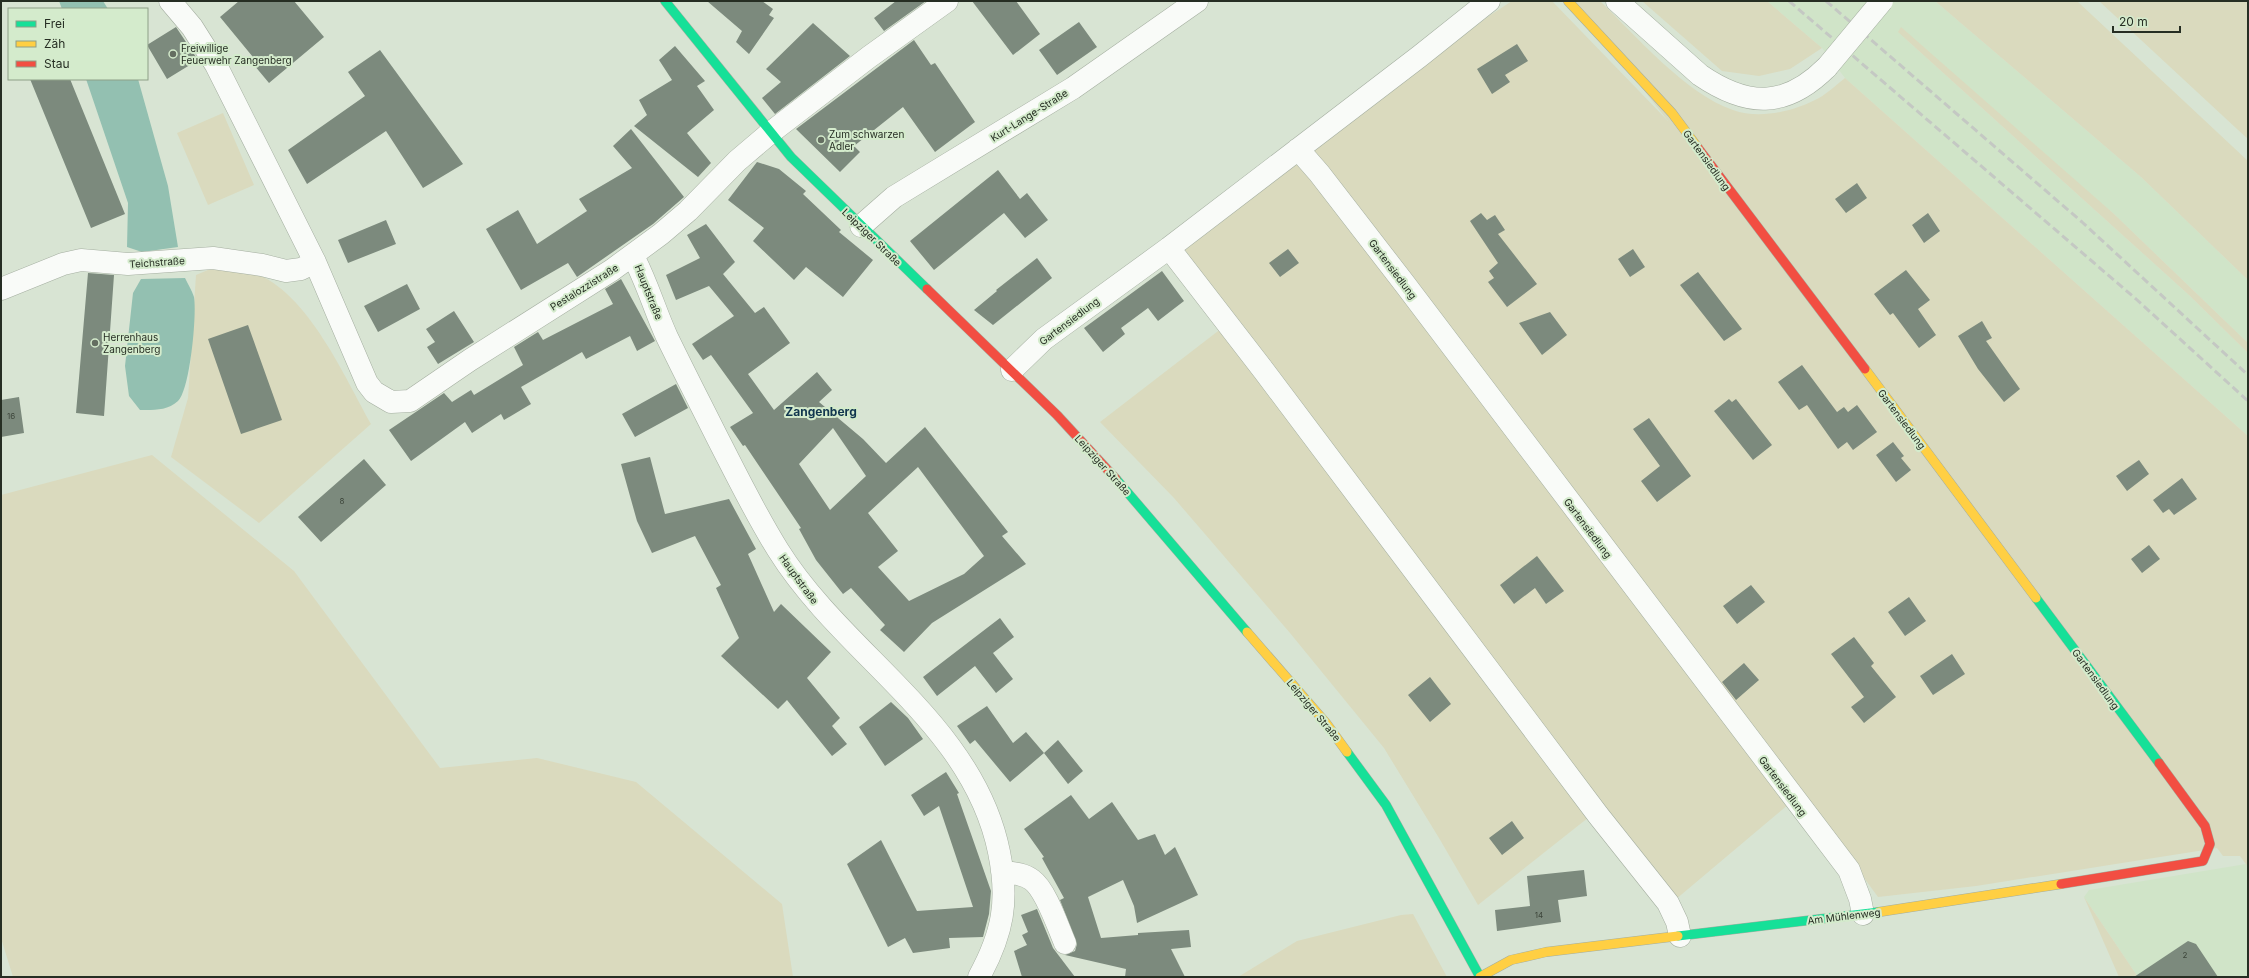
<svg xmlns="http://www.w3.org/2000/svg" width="2249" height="978" font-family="Inter,sans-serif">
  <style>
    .built { fill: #d0e4c8 }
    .green { fill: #dadabe }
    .water { fill: #93c0b1 }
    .building { fill: #7c8a7d; fill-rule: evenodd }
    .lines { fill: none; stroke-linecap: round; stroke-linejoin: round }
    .street-casing { stroke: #a4aea0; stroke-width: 23 }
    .fast-casing { stroke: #a4aea0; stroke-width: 10 }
    .slow-casing { stroke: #a4aea0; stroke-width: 10 }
    .jam-casing { stroke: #a4aea0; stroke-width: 10 }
    .street { stroke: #f9fbf8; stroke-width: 22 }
    .fast { stroke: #16e098; stroke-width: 9 }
    .slow { stroke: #ffcf43; stroke-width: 9 }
    .jam { stroke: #f24e42; stroke-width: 9 }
    .rail { stroke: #c4c8c3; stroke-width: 3; stroke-dasharray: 8 4; stroke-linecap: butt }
    .street-bridge-casing { stroke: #a4aea0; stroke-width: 23; stroke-linecap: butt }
    .street-bridge { stroke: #f9fbf8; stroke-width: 22 }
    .poi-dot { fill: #646e61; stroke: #d4ebcc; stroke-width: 1.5 }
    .labels { text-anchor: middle; stroke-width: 4; stroke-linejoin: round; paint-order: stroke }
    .number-label { font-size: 8px; fill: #3c453a }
    .poi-label { font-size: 10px; fill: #262e23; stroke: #d4ebcc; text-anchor: start }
    .street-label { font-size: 10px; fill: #262e23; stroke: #d4ebcc }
    .quarter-label { font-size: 12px; font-weight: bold; fill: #11364e; stroke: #d4ebcc }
  </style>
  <rect width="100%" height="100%" fill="#d8e4d3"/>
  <path class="built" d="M 1767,1 L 1935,1 L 2141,177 L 2248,280 L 2248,343 L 2113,213 L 1898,32 L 2190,296 L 2248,353 L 2248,436 L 1845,78 L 1822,48 Z
    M 2246,864 L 2248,867 L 2248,977 L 2138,977 L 2084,897 L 2089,890 Z"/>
  <path class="green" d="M 1512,1 L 1552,1 L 1668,121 L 1574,1 L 1600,1 C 1636,36 1686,94 1733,110 C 1760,120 1795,111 1819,98 C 1828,93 1837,84 1845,78 L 2248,436 L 2248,867 L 2240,856 L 2223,856 L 2217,848 L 1976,886 L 1878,897 L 1802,793 L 1675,900 L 1603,806 L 1478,905 L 1439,838 L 1384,748 L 1290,633 L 1174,498 L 1100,422 L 1235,318 L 1182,246 L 1489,16 Z
    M 1642,1 L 1767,1 L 1822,48 L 1790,69 L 1759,76 L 1722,71 Z
    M 1935,1 L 2077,1 L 2248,161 L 2248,280 L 2141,177 Z
    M 2099,1 L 2248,1 L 2248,139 L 2237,129 Z
    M 1901,27 L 2113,213 L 2248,343 L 2248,353 L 2190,296 L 1898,32 Z
    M 223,113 L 254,185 L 208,205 L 177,133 Z
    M 215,267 C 227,269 242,269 254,273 C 308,292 345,378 371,424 L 259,523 L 171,457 L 188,398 L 196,275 Z
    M 152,455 L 294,571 L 440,768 L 537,758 L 636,782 L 782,904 L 793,977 L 13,977 L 1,938 L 1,495 Z
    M 2084,897 L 2138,977 L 2119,977 Z
    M 1413,914 L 1447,977 L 1238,977 L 1297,941 L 1401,915 Z"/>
  <path class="water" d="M 59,1 L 103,1 L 108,9 L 62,9 Z
    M 86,79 L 138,79 L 168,186 L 178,247 L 142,252 L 127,247 L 128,203 Z
    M 185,278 C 188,284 192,291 194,297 C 197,314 190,390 178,401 C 167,411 153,410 140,410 L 129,396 L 125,366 L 133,293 L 141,279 Z"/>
  <path class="building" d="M 239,1 L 294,1 L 324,37 L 269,83 L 254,65 L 257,62 L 220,17 Z
    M 707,1 L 762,1 L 773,9 L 769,15 L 774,18 L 749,54 L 736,42 L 742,31 Z
    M 896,1 L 926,1 L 884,31 L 874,18 Z
    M 972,1 L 1016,1 L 1040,34 L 1013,55 Z
    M 1079,22 L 1097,47 L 1057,75 L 1039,50 Z
    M 813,23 L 850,56 L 775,114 L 762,98 L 781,82 L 766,69 Z
    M 176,27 L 198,60 L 167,79 L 147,45 Z
    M 914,40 L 931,65 L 935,63 L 975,122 L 935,152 L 903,107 L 854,146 L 860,152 L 840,172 L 796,129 Z
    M 1517,44 L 1528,61 L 1505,75 L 1510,82 L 1492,94 L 1477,69 Z
    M 675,46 L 705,81 L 697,86 L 714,110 L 687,133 L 711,163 L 698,177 L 634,126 L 647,115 L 639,100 L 672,80 L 659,60 Z
    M 380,50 L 463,164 L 423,188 L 386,131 L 307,184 L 288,150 L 365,96 L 348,72 Z
    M 30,79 L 70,79 L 125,214 L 91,228 Z
    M 631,129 L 684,197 L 653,224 L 577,277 L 568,263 L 521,290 L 486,229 L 518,210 L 537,244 L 587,211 L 579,199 L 632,168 L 613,146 Z
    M 757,162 L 779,169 L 806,191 L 803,194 L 841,230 L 839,232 L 873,260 L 843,297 L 806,267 L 794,280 L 753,241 L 764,228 L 728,200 Z
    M 998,170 L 1020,199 L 1027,193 L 1048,220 L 1025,238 L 1004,213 L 934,270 L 910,241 Z
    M 1857,183 L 1867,198 L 1846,213 L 1835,199 Z
    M 1481,213 L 1487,220 L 1495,215 L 1505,230 L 1498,234 L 1537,284 L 1507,307 L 1488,282 L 1494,278 L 1489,271 L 1498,263 L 1470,221 Z
    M 1928,213 L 1940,231 L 1924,243 L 1912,225 Z
    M 386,220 L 396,244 L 348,263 L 338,240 Z
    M 706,224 L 735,262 L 723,274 L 755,313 L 764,307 L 790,343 L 748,374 L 774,410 L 817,372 L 832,390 L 819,402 L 863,439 L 886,463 L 925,427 L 1008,532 L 1002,536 L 1026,564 L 932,623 L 904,652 L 880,630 L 885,625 L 851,588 L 843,594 L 816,560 L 799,529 L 801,528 L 745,445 L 743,446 L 730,427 L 753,413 L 711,355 L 703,360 L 692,344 L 734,316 L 709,286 L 676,300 L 666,275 L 700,258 L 687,235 ZM 833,428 L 866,476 L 830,510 L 799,464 ZM 918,467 L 984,556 L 964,574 L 909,601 L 878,567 L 898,551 L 868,513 Z
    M 1288,249 L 1299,263 L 1280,277 L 1269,263 Z
    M 1633,249 L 1645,267 L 1630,277 L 1618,259 Z
    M 1037,258 L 1052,278 L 993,325 L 974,310 L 997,291 L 996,290 Z
    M 1906,270 L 1930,300 L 1918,309 L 1936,335 L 1919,348 L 1893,313 L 1890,315 L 1874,294 Z
    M 1162,271 L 1184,301 L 1158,321 L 1148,308 L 1121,328 L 1125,334 L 1103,352 L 1084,328 Z
    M 1698,272 L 1742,329 L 1724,341 L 1680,285 Z
    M 88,273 L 114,275 L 104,416 L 76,413 Z
    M 621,279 L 655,341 L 637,351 L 630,336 L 586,359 L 582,352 L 521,387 L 531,404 L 504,420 L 501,414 L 472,433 L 465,422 L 411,461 L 389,430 L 444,393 L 452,402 L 471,390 L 474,395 L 523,365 L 514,347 L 538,332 L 543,340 L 613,304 L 605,289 Z
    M 407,284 L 420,309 L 378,332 L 364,306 Z
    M 454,311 L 474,342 L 438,364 L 427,347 L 435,342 L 426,329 Z
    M 1550,312 L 1567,335 L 1542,355 L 1519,323 Z
    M 1982,321 L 1992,338 L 1986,341 L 2020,389 L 2004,402 L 1978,369 L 1958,336 Z
    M 248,325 L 282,420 L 241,434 L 208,339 Z
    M 1802,365 L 1837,412 L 1844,407 L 1848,412 L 1857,405 L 1877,432 L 1853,450 L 1847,442 L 1838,449 L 1807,405 L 1799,410 L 1778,382 Z
    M 676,384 L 688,408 L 635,437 L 622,414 Z
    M 19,397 L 24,433 L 1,437 L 1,400 Z
    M 1729,399 L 1732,402 L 1736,399 L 1772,445 L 1753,460 L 1714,411 Z
    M 1649,418 L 1691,476 L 1657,502 L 1641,481 L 1660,466 L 1633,429 Z
    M 1893,442 L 1904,456 L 1901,458 L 1911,470 L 1896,482 L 1876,455 Z
    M 650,457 L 665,514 L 729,499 L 756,549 L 748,554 L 774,612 L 781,604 L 831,652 L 807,678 L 840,718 L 832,726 L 847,744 L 832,756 L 787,700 L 778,709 L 721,656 L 739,638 L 716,588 L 721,585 L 695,536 L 652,553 L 637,521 L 621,464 Z
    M 364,459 L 386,485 L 321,542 L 298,517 Z
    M 2139,460 L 2149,474 L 2127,491 L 2116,476 Z
    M 2182,478 L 2197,499 L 2174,515 L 2169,509 L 2163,513 L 2153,500 Z
    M 2149,545 L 2160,559 L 2142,573 L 2131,559 Z
    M 1537,556 L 1564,591 L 1546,604 L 1535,588 L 1514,604 L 1500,585 Z
    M 1751,585 L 1765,602 L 1737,624 L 1723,606 Z
    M 1909,597 L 1926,621 L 1905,636 L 1888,612 Z
    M 1000,618 L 1014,637 L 993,653 L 1013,679 L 996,693 L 975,666 L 937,696 L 923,677 Z
    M 1854,637 L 1874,663 L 1871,666 L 1896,697 L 1864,723 L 1851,707 L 1864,697 L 1831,654 Z
    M 1952,654 L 1965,674 L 1933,695 L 1920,676 Z
    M 1744,663 L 1759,680 L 1736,700 L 1722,682 Z
    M 1430,677 L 1451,704 L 1430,722 L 1408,695 Z
    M 891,702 L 908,718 L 923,739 L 885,766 L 859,727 Z
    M 987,706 L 1013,743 L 1026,732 L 1044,753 L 1010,782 L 975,740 L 970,744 L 957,726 Z
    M 1058,740 L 1083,771 L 1068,784 L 1044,753 Z
    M 946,772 L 959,793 L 957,794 L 991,891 L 989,914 L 983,937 L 949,938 L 950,948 L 913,953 L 905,938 L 888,947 L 847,864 L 881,840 L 917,911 L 973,907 L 939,806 L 924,816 L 911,795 Z
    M 1071,795 L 1089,819 L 1112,802 L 1138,840 L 1155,834 L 1165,855 L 1175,847 L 1198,895 L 1137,923 L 1134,906 L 1123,880 L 1088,897 L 1101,938 L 1138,935 L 1138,933 L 1189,930 L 1191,947 L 1171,949 L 1185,977 L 1125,977 L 1126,969 L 1065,955 L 1075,951 L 1077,944 L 1060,900 L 1064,898 L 1042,858 L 1044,857 L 1024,829 Z
    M 1512,821 L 1524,838 L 1502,855 L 1489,838 Z
    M 1584,870 L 1587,896 L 1558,900 L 1561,922 L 1497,931 L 1495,910 L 1530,906 L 1527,876 Z
    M 1037,909 L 1053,948 L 1075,977 L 1022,977 L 1014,951 L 1027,945 L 1022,935 L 1028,932 L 1021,915 Z
    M 2188,941 L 2196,944 L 2218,977 L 2134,977 Z"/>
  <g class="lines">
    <defs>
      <path id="street" d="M 170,1 L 192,27 L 216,65 L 315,262 L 367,383 L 374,392 L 391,402 L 410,401 L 470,360 L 612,270 L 661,234 L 688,211 L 737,161 L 770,133 L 869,57 L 947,1
        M 1617,1 L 1700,75 C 1747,107 1785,109 1827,67
        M 1298,149 L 1319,173 L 1404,283 L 1849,870 L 1860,899 L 1863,914
        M 861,226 L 894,197 L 1073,88 L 1197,1
        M 1169,248 L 1264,371 L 1598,815 L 1668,903 L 1677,922 L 1680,936
        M 633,256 C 647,282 655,311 667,337 C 684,372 701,405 718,439 C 737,476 756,515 778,550 C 844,656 973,723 999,852 C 1009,901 1003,933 979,977
        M 1,289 L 63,264 L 81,260 L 128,264 L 213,258 L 262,265 L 286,271 L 301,269 L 315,262
        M 1012,370 L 1044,339 L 1169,248 L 1420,56 L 1489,1
        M 1002,872 C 1012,873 1023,873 1032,880 C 1046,890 1058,927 1065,943"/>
      <path id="fast" d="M 665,1 L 791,157 L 927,289
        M 1116,479 L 1247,632
        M 2036,598 L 2159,763
        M 1347,752 L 1386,805 L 1480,977
        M 1678,936 L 1879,912"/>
      <path id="slow" d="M 1568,1 L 1672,113 L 1698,148
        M 1865,369 L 2036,598
        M 1247,632 L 1326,723 L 1347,752
        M 1879,912 L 2061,884
        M 1480,977 L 1511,960 L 1546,952 L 1678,936"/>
      <path id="jam" d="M 1698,148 L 1865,369
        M 927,289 L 1057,415 L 1116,479
        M 2061,884 L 2203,861 L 2210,844 L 2205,826 L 2159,763"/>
    </defs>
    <use href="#street" class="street-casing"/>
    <use href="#fast" class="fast-casing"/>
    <use href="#slow" class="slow-casing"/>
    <use href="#jam" class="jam-casing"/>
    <use href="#street" class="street"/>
    <use href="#fast" class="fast"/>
    <use href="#slow" class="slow"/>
    <use href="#jam" class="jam"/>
    <path class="rail" d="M 1789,1 L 2136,299 L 2248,401
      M 1826,1 L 2082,222 L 2248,375"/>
    <defs>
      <path id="street-bridge" d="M 1827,67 L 1882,1"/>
    </defs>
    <use href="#street-bridge" class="street-bridge-casing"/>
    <use href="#street-bridge" class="street-bridge"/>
  </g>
  <g class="poi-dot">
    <circle cx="173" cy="54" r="4"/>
    <circle cx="821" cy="140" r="4"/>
    <circle cx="95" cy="343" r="4"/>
  </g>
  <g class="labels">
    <g class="number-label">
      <text x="11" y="419">16</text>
      <text x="342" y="504">8</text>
      <text x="1539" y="918">14</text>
      <text x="2185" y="958">2</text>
    </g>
    <g class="poi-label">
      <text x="181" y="52">Freiwillige<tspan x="181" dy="12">Feuerwehr Zangenberg</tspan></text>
      <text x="829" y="138">Zum schwarzen<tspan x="829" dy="12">Adler</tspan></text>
      <text x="103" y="341">Herrenhaus<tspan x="103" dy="12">Zangenberg</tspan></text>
    </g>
    <g class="street-label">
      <text transform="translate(1029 115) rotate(-32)" y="4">Kurt-Lange-Straße</text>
      <text transform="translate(1707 160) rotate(54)" y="4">Gartensiedlung</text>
      <text transform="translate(872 237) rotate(44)" y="4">Leipziger Straße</text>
      <text transform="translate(157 262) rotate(-4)" y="4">Teichstraße</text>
      <text transform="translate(1393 269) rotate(53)" y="4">Gartensiedlung</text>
      <text transform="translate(584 287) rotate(-32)" y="4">Pestalozzistraße</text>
      <text transform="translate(649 292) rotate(68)" y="4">Hauptstraße</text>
      <text transform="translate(1069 321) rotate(-37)" y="4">Gartensiedlung</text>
      <text transform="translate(1902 419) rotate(53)" y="4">Gartensiedlung</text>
      <text transform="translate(1103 465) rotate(48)" y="4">Leipziger Straße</text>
      <text transform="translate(1588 528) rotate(53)" y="4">Gartensiedlung</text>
      <text transform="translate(799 579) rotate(54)" y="4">Hauptstraße</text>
      <text transform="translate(2096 679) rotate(54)" y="4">Gartensiedlung</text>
      <text transform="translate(1314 710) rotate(50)" y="4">Leipziger Straße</text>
      <text transform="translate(1783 786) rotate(53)" y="4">Gartensiedlung</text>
      <text transform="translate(1844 916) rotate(-7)" y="4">Am Mühlenweg</text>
    </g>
    <g class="quarter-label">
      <text x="821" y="416">Zangenberg</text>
    </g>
  </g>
  <rect width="2249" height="978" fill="none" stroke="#262e23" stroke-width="4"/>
  <rect x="8" y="8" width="140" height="72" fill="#d4ebcc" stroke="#8e9f88"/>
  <rect x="16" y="21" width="20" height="6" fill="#16e098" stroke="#8e9f88"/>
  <text x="44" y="28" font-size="12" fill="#262e23">Frei</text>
  <rect x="16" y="41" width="20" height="6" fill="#ffcf43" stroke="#8e9f88"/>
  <text x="44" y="48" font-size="12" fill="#262e23">Zäh</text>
  <rect x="16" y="61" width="20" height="6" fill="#f24e42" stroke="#8e9f88"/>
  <text x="44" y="68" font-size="12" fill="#262e23">Stau</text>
  <path d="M2113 26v6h67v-6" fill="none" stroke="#262e23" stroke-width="2"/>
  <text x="2119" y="26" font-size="12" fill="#262e23" stroke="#d4ebcc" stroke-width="3" paint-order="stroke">20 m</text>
</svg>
